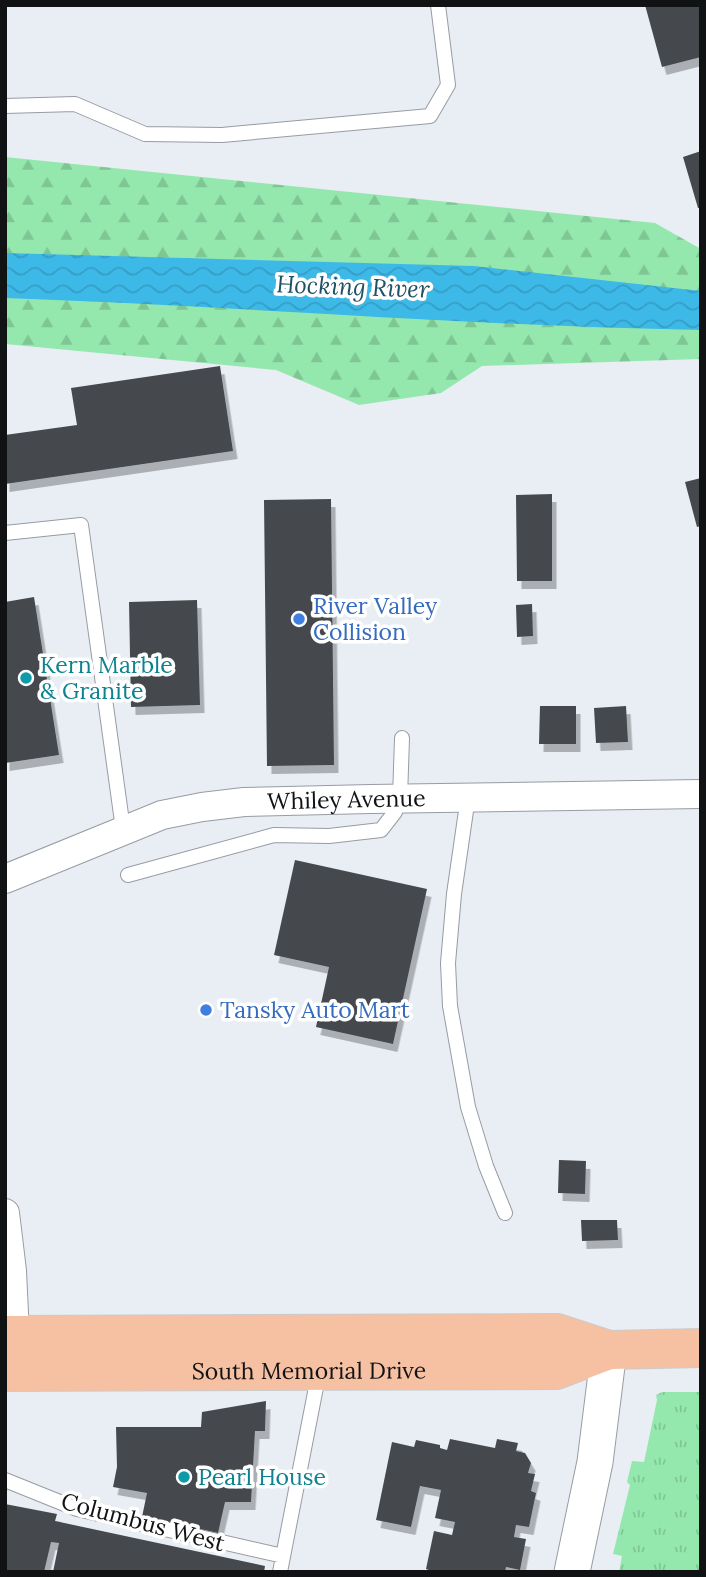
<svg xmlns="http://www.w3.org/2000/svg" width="706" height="1577" font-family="Lora,serif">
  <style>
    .grass { fill: url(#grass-tufts) }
    .forest { fill: url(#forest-firs) }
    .water { fill: url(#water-waves) }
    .building { fill: #45494e; filter: url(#shadow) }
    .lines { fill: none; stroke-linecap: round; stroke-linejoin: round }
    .service-casing { stroke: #979ca2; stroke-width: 16 }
    .minor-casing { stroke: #979ca2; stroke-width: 30 }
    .tertiary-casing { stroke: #979ca2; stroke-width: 37 }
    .trunk-casing { stroke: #cbcbcb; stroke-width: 40 }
    .service { stroke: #fff; stroke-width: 14 }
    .minor { stroke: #fff; stroke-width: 28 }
    .tertiary { stroke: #fff; stroke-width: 35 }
    .trunk { stroke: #f6c0a2; stroke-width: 38 }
    .shop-dot { fill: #3f7fe0; stroke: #fff; stroke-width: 2.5 }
    .culture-dot { fill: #0f9aa8; stroke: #fff; stroke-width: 2.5 }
    .labels { text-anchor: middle; stroke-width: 7; stroke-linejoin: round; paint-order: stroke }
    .shop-label { font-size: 23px; fill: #366cbe; stroke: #fff; text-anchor: start }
    .culture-label { font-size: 23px; fill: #0d838f; stroke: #fff; text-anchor: start }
    .street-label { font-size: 23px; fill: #111214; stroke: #fff }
    .water-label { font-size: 24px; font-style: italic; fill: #1f5164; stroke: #fff }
  </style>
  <defs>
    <pattern id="grass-tufts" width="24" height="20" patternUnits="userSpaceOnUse" patternTransform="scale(1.75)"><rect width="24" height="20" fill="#94e8ae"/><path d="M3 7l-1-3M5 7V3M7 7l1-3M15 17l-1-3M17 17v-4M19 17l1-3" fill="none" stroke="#7fc695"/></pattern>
    <pattern id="forest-firs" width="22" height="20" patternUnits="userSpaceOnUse" patternTransform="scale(1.75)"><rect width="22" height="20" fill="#94e8ae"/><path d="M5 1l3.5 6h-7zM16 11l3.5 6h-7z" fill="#7fc695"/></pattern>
    <pattern id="water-waves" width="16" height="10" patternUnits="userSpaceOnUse" patternTransform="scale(1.75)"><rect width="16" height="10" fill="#3db9e8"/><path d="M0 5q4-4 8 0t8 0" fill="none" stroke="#359ec6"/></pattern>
    <filter id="shadow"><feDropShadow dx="4.5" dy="8" stdDeviation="0" flood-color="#0004"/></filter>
  </defs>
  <rect width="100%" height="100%" fill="#e9eef4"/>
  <path class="grass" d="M 662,1392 L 701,1392 L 701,1572 L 619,1572 L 622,1556 L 613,1554 L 630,1485 L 627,1482 L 632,1461 L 644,1462 L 657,1400 L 656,1395 Z"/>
  <path class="forest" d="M 5,157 L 655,223 L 701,249 L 701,359 L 482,366 L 441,393 L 359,405 L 276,370 L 5,344 Z"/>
  <path class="water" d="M 5,253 L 474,266 L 701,291 L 701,330 C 469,326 237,306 5,298 Z"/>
  <path class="building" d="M 645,5 L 701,5 L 701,57 L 662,67 Z
    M 701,151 L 701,208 L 698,208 L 683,157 Z
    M 220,366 L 233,451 L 5,484 L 5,435 L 77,425 L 71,388 Z
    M 701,478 L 701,526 L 697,527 L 685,482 Z
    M 552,494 L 552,581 L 517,581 L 516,495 Z
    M 331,499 L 334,765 L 267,766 L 264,500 Z
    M 34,597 L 59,755 L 5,763 L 5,602 Z
    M 197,600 L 200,705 L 131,707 L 129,602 Z
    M 532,604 L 533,636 L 517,637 L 516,605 Z
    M 540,706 L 576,706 L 576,744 L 539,744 Z
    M 626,706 L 628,742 L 596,743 L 594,708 Z
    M 295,860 L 427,889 L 393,1044 L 316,1027 L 329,967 L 274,955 Z
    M 559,1160 L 586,1161 L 585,1194 L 558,1193 Z
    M 581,1220 L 617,1220 L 618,1240 L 582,1241 Z
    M 266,1401 L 265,1431 L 255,1431 L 251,1502 L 225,1502 L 218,1533 L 142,1517 L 147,1493 L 113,1487 L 117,1467 L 116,1427 L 201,1427 L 202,1412 Z
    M 450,1439 L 495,1448 L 497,1439 L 518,1443 L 516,1451 L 525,1453 L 531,1463 L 528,1473 L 535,1474 L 531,1491 L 536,1493 L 529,1527 L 516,1525 L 514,1537 L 526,1539 L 520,1570 L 506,1567 L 505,1572 L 434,1572 L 426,1569 L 434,1531 L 452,1535 L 455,1522 L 435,1518 L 441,1490 L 420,1486 L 411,1527 L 376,1520 L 392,1442 L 414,1447 L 416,1440 L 440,1445 L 440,1448 L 447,1450 Z
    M 5,1504 L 57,1514 L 55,1521 L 265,1566 L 264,1572 L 53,1572 L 59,1543 L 51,1542 L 44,1572 L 5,1572 Z"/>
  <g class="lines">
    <defs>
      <path id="service" d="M 5,106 L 75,104 L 145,134 L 222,135 L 430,116 L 448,85 L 438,5
        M 5,533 L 81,525 L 123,829
        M 468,797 L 454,894 L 448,963 L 450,1006 L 468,1107 L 486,1166 L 505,1213
        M 400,798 L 402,738
        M 128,875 L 274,835 L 329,836 L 381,830 L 395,812 L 395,798
        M 5,1480 L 77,1509 L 283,1556
        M 280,1572 L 319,1372"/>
      <g id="minor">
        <path id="s1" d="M 5,879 L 162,815 L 202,807 L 244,802 L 371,799 L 701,794"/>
        <path d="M 5,1213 L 12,1271 L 15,1335"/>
      </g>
      <path id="tertiary" d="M 572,1572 L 595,1462 L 609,1350"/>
      <g id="trunk">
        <path d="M 5,1335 L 557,1333 L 609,1350 L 701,1348"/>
        <path id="s2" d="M 5,1372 L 556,1370 L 609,1350"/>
      </g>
    </defs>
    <use href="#service" class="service-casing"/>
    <use href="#minor" class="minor-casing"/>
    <use href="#tertiary" class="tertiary-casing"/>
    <use href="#trunk" class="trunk-casing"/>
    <use href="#service" class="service"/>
    <use href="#minor" class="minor"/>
    <use href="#tertiary" class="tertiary"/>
    <use href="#trunk" class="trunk"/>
  </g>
  <g class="shop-dot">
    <circle cx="299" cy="619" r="7"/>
    <circle cx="206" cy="1010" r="7"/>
  </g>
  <g class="culture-dot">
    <circle cx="26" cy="678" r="7"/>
    <circle cx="184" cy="1477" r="7"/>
  </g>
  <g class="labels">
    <g class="shop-label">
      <text x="313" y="614">River Valley<tspan x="313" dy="26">Collision</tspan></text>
      <text x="220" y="1018">Tansky Auto Mart</text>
    </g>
    <g class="culture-label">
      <text x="40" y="673">Kern Marble<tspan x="40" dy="26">&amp; Granite</tspan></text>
      <text x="198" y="1485">Pearl House</text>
    </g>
    <g class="street-label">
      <text dy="8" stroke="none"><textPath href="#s1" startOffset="355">Whiley Avenue</textPath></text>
      <text dy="8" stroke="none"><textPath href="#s2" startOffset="304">South Memorial Drive</textPath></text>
      <text transform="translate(143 1522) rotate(15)" y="8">Columbus West</text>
    </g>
    <g class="water-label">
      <text transform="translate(353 287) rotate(2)" y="8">Hocking River</text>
    </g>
  </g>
  <rect width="706" height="1577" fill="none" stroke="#111214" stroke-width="14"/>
</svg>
